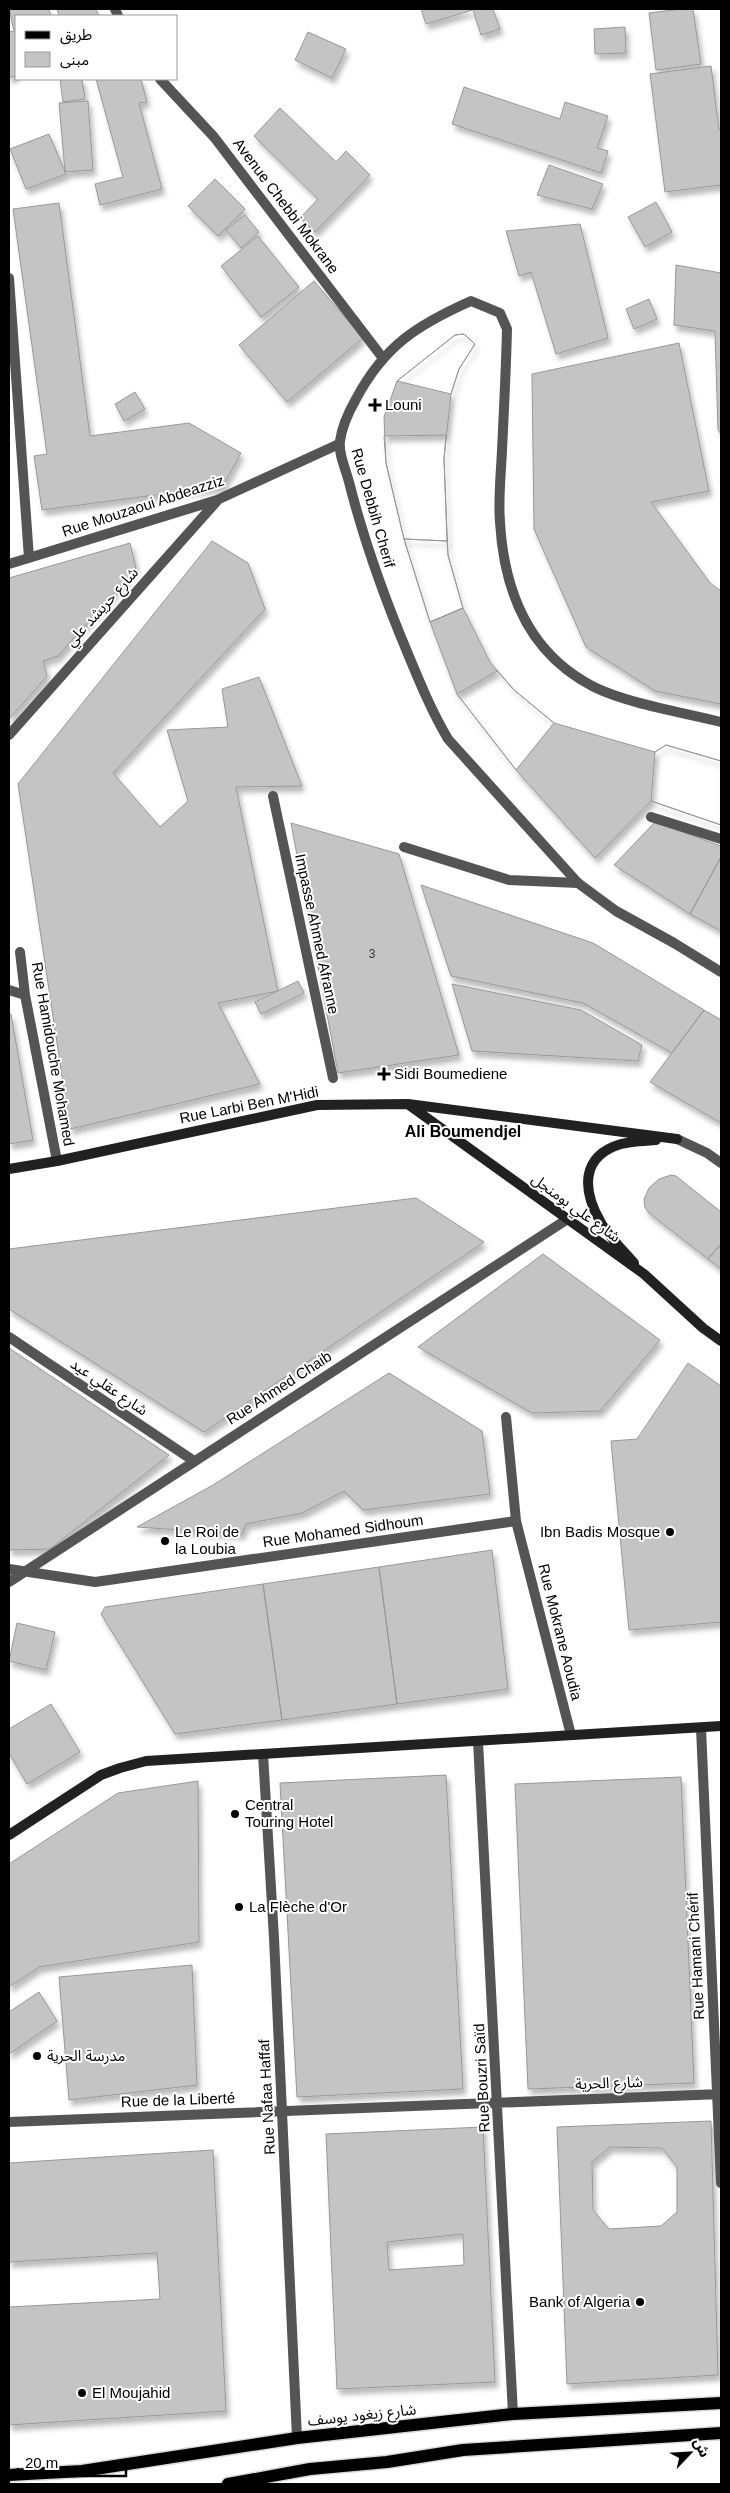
<svg xmlns="http://www.w3.org/2000/svg" width="730" height="2493" font-family="Helvetica,'Noto Sans Arabic',sans-serif">
  <style>
    .building { fill: #c4c4c4; stroke: #989898; fill-rule: evenodd; filter: url(#shadow) }
    .lines { fill: none; stroke-linecap: round; stroke-linejoin: round }
    .primary-casing { stroke: #dbdbdb; stroke-width: 15 }
    .pedestrian { stroke: #545454; stroke-width: 10 }
    .minor { stroke: #545454; stroke-width: 10 }
    .tertiary { stroke: #545454; stroke-width: 10 }
    .secondary { stroke: #212121; stroke-width: 10 }
    .primary { stroke: #000; stroke-width: 12 }
    .poi-dot { fill: #000; stroke: #fff; stroke-width: 2 }
    .labels { text-anchor: middle; stroke-width: 4; stroke-linejoin: round; paint-order: stroke }
    .number-label { font-size: 12px; fill: #313131 }
    .street-label { font-size: 15px; fill: #000; stroke: #fff }
    .poi-label { font-size: 15px; fill: #000; stroke: #fff; text-anchor: start }
    .neighbourhood-label { font-size: 16px; font-weight: bold; fill: #000; stroke: #fff }
  </style>
  <defs>
    <filter id="shadow"><feDropShadow dx="3" dy="5.5" stdDeviation="2.5" flood-color="#0004"/></filter>
  </defs>
  <rect width="100%" height="100%" fill="#fff"/>
  <path class="building" d="M 9,9 L 49,9 L 51,16 L 16,16 L 16,76 L 9,78 L 9,32 L 14,31 Z
    M 57,9 L 96,9 L 99,16 L 59,16 Z
    M 421,9 L 493,9 L 500,29 L 481,35 L 473,10 L 426,24 Z
    M 681,9 L 693,9 L 701,64 L 656,70 L 649,13 Z
    M 625,27 L 626,53 L 595,54 L 594,29 Z
    M 308,32 L 346,49 L 332,78 L 295,60 Z
    M 711,66 L 719,130 L 721,130 L 721,185 L 665,192 L 650,74 Z
    M 60,79 L 82,79 L 85,99 L 63,102 Z
    M 96,79 L 141,79 L 147,102 L 139,103 L 162,189 L 100,205 L 95,184 L 123,177 Z
    M 464,87 L 560,119 L 565,102 L 608,116 L 597,148 L 608,151 L 601,173 L 452,124 Z
    M 88,101 L 93,170 L 65,172 L 59,103 Z
    M 280,108 L 336,162 L 346,151 L 370,175 L 315,232 L 300,218 L 318,199 L 254,136 Z
    M 49,134 L 66,174 L 26,189 L 10,149 Z
    M 549,165 L 603,184 L 592,209 L 537,195 Z
    M 215,179 L 245,209 L 218,236 L 188,206 Z
    M 656,202 L 672,232 L 645,247 L 628,217 Z
    M 59,203 L 90,436 L 189,423 L 241,453 L 223,486 L 42,510 L 34,456 L 47,454 L 13,209 Z
    M 245,215 L 259,232 L 241,248 L 226,230 Z
    M 580,224 L 608,338 L 556,354 L 531,272 L 519,276 L 506,231 Z
    M 258,236 L 299,287 L 261,317 L 221,266 Z
    M 676,265 L 721,273 L 721,434 L 718,430 L 715,331 L 674,325 Z
    M 314,281 L 363,338 L 287,402 L 239,345 Z
    M 649,299 L 657,319 L 634,329 L 626,309 Z
    M 464,334 L 475,344 L 459,369 L 451,394 L 444,459 L 448,555 L 463,608 L 430,622 L 404,539 L 386,463 L 384,417 L 397,381 L 455,335 Z
    M 464,334 L 475,344 L 459,369 L 451,394 L 397,381 L 455,335 Z
    M 679,343 L 709,491 L 651,502 L 710,583 L 721,591 L 721,704 L 655,691 L 586,647 L 534,529 L 532,374 Z
    M 135,392 L 145,409 L 124,421 L 115,404 Z
    M 446,435 L 444,459 L 447,541 L 404,539 L 386,463 L 384,436 Z
    M 404,539 L 447,541 L 448,555 L 463,608 L 430,622 Z
    M 212,541 L 248,563 L 265,609 L 113,773 L 160,827 L 188,801 L 167,730 L 228,727 L 222,689 L 259,677 L 302,786 L 236,787 L 278,991 L 218,1003 L 260,1084 L 70,1129 L 18,784 Z
    M 130,543 L 136,568 L 58,656 L 43,661 L 47,676 L 9,719 L 9,578 Z
    M 463,608 L 490,662 L 514,690 L 554,723 L 655,752 L 666,745 L 721,761 L 721,825 L 651,801 L 595,858 L 516,770 L 457,694 L 430,622 Z
    M 497,671 L 514,690 L 554,723 L 516,770 L 457,694 Z
    M 666,745 L 721,761 L 721,825 L 651,801 L 655,752 Z
    M 655,822 L 721,846 L 721,857 L 690,914 L 614,865 Z
    M 291,823 L 399,854 L 459,1055 L 338,1073 Z
    M 721,857 L 721,931 L 690,914 Z
    M 421,885 L 593,943 L 704,1010 L 672,1053 L 583,1003 L 451,976 Z
    M 298,981 L 304,993 L 261,1014 L 255,1002 Z
    M 452,984 L 581,1010 L 642,1045 L 638,1061 L 472,1051 Z
    M 704,1010 L 721,1020 L 721,1123 L 650,1082 Z
    M 9,1014 L 11,1014 L 33,1140 L 9,1144 Z
    M 671,1175 L 676,1176 L 721,1212 L 721,1244 L 708,1259 L 649,1213 L 645,1207 L 644,1199 L 649,1188 L 659,1179 Z
    M 416,1198 L 484,1242 L 204,1432 L 9,1309 L 9,1249 Z
    M 721,1244 L 721,1269 L 708,1259 Z
    M 543,1254 L 660,1340 L 600,1411 L 532,1413 L 418,1347 Z
    M 9,1348 L 169,1455 L 50,1549 L 9,1550 Z
    M 688,1363 L 721,1386 L 721,1622 L 629,1630 L 611,1441 L 637,1439 Z
    M 389,1373 L 482,1431 L 490,1494 L 363,1510 L 344,1491 L 302,1513 L 246,1524 L 242,1534 L 137,1527 L 213,1485 Z
    M 492,1550 L 508,1689 L 397,1704 L 379,1567 Z
    M 379,1567 L 397,1704 L 282,1720 L 263,1584 Z
    M 263,1584 L 282,1720 L 175,1734 L 101,1614 L 105,1607 Z
    M 17,1623 L 55,1632 L 46,1670 L 9,1661 Z
    M 51,1704 L 80,1752 L 27,1784 L 9,1753 L 9,1729 Z
    M 446,1775 L 463,2089 L 297,2097 L 280,1783 Z
    M 681,1777 L 694,2083 L 528,2089 L 515,1784 Z
    M 198,1781 L 199,1942 L 39,1967 L 9,1987 L 9,1864 L 118,1793 Z
    M 192,1965 L 197,2085 L 69,2100 L 59,1977 Z
    M 39,1992 L 57,2021 L 9,2054 L 9,2012 Z
    M 711,2121 L 718,2375 L 567,2384 L 557,2127 ZM 610,2147 L 662,2148 L 677,2167 L 677,2212 L 661,2226 L 609,2229 L 593,2210 L 592,2162 Z
    M 483,2127 L 495,2382 L 337,2389 L 326,2134 ZM 463,2234 L 464,2265 L 389,2270 L 387,2242 Z
    M 213,2150 L 226,2411 L 9,2425 L 9,2307 L 160,2299 L 157,2253 L 9,2262 L 9,2163 Z"/>
  <g class="lines">
    <defs>
      <path id="primary" d="M 9,2475 L 82,2471 L 297,2438 L 513,2414 L 721,2403
        M 228,2484 L 310,2469 L 387,2462 L 463,2450 L 721,2433"/>
    </defs>
    <use href="#primary" class="primary-casing"/>
    <path class="pedestrian" d="M 273,796 L 333,1078
      M 651,817 L 721,839
      M 9,1337 L 194,1461
      M 506,1417 L 516,1521 L 571,1735
      M 9,1569 L 95,1582 L 516,1521
      M 9,1582 L 566,1220"/>
    <path class="minor" d="M 115,9 L 118,16
      M 160,79 L 214,137 L 382,357
      M 9,278 L 29,558
      M 9,564 L 217,500 L 339,444
      M 9,735 L 217,501
      M 404,847 L 509,880 L 578,883
      M 20,952 L 25,995 L 57,1161
      M 9,990 L 25,995
      M 701,1728 L 721,2183
      M 478,1741 L 513,2414
      M 263,1754 L 274,1938 L 297,2438
      M 9,2122 L 721,2094"/>
    <path class="tertiary" d="M 721,722 C 682,712 629,704 594,687 C 529,654 504,591 500,522 C 498,499 501,474 502,450 C 504,410 506,370 507,329 L 500,313 L 471,301 C 417,325 384,346 356,399 C 348,413 342,426 340,441 C 338,453 346,470 349,482 C 364,541 384,597 408,654 C 420,683 432,712 448,739 L 578,883 L 616,911 L 674,943 L 721,972
      M 677,1139 L 707,1153 L 721,1163"/>
    <path class="secondary" d="M 409,1105 L 644,1274 L 703,1328 L 721,1341
      M 9,1169 L 57,1161 L 317,1105 L 408,1104 L 677,1139
      M 634,1263 C 623,1250 608,1236 600,1221 C 582,1189 581,1156 621,1144 C 632,1141 645,1141 656,1140
      M 9,1835 L 101,1775 L 120,1768 L 146,1761 L 721,1726"/>
    <use href="#primary" class="primary"/>
  </g>
  <g class="poi-dot">
    <path d="M372.5 397.5h5v5h5v5h-5v5h-5v-5h-5v-5h5z"/>
    <path d="M381.5 1066.5h5v5h5v5h-5v5h-5v-5h-5v-5h5z"/>
    <circle cx="670" cy="1532" r="5"/>
    <circle cx="165" cy="1541" r="5"/>
    <circle cx="235" cy="1814" r="5"/>
    <circle cx="239" cy="1907" r="5"/>
    <circle cx="37" cy="2056" r="5"/>
    <circle cx="640" cy="2302" r="5"/>
    <circle cx="82" cy="2393" r="5"/>
  </g>
  <g class="labels">
    <g class="number-label">
      <text x="372" y="958">3</text>
    </g>
    <g class="street-label">
      <text transform="translate(286 206) rotate(53)" y="5">Avenue Chebbi Mokrane</text>
      <text transform="translate(143 506) rotate(-18)" y="5">Rue Mouzaoui Abdeazziz</text>
      <text transform="translate(373 508) rotate(74)" y="5">Rue Debbih Cherif</text>
      <text transform="translate(102 607) rotate(-48)" y="5">شارع حريشد علي</text>
      <text transform="translate(317 934) rotate(78)" y="5">Impasse Ahmed Afranne</text>
      <text transform="translate(53 1054) rotate(80)" y="5">Rue Hamidouche Mohamed</text>
      <text transform="translate(249 1105) rotate(-11)" y="5">Rue Larbi Ben M'Hidi</text>
      <text transform="translate(576 1208) rotate(36)" y="5">شارع علي بومنجل</text>
      <text transform="translate(109 1387) rotate(34)" y="5">شارع عقلي عيد</text>
      <text transform="translate(279 1388) rotate(-33)" y="5">Rue Ahmed Chaib</text>
      <text transform="translate(343 1531) rotate(-8)" y="5">Rue Mohamed Sidhoum</text>
      <text transform="translate(560 1632) rotate(76)" y="5">Rue Mokrane Aoudia</text>
      <text transform="translate(696 1956) rotate(-93)" y="5">Rue Hamani Chérif</text>
      <text transform="translate(482 2078) rotate(-93)" y="5">Rue Bouzri Saïd</text>
      <text transform="translate(609 2083) rotate(-2)" y="5">شارع الحرية</text>
      <text transform="translate(267 2097) rotate(-93)" y="5">Rue Nafaa Haffaf</text>
      <text transform="translate(178 2100) rotate(-2)" y="5">Rue de la Liberté</text>
      <text transform="translate(362 2415) rotate(-6)" y="5">شارع زيغود يوسف</text>
    </g>
    <g class="poi-label">
      <text x="385" y="410">Louni</text>
      <text x="394" y="1079">Sidi Boumediene</text>
      <text x="175" y="1537">Le Roi de<tspan x="175" dy="17">la Loubia</tspan></text>
      <text x="660" y="1537" text-anchor="end">Ibn Badis Mosque</text>
      <text x="245" y="1810">Central<tspan x="245" dy="17">Touring Hotel</tspan></text>
      <text x="249" y="1912">La Flèche d'Or</text>
      <text x="47" y="2061">مدرسة الحرية</text>
      <text x="630" y="2307" text-anchor="end">Bank of Algeria</text>
      <text x="92" y="2398">El Moujahid</text>
    </g>
    <g class="neighbourhood-label">
      <text x="463" y="1137">Ali Boumendjel</text>
    </g>
  </g>
  <rect width="730" height="2493" fill="none" stroke="#000000" stroke-width="20"/>
  <rect x="15" y="15" width="162" height="65" fill="#ffffff" stroke="#999999"/>
  <rect x="25" y="31" width="25" height="8" fill="#000000" stroke="#999999"/>
  <text x="60" y="40" font-size="15" fill="#000000">طريق</text>
  <rect x="25" y="52" width="25" height="15" fill="#c4c4c4" stroke="#999999"/>
  <text x="60" y="65" font-size="15" fill="#000000">مبنى</text>
  <g transform="translate(690 2453) rotate(65)" stroke="#ffffff" stroke-width="4" paint-order="stroke">
  <path d="M0-4L9 19L0 12L-9 19Z" fill="#000000"/>
  <text y="-8" font-size="14" font-weight="bold" text-anchor="middle" fill="#000000">ش</text>
  </g>
  <path d="M18 2468v8h108v-8" fill="none" stroke="#000000" stroke-width="2.5"/>
  <text x="25" y="2468" font-size="15" fill="#000000" stroke="#ffffff" stroke-width="4" paint-order="stroke">20 m</text>
</svg>
